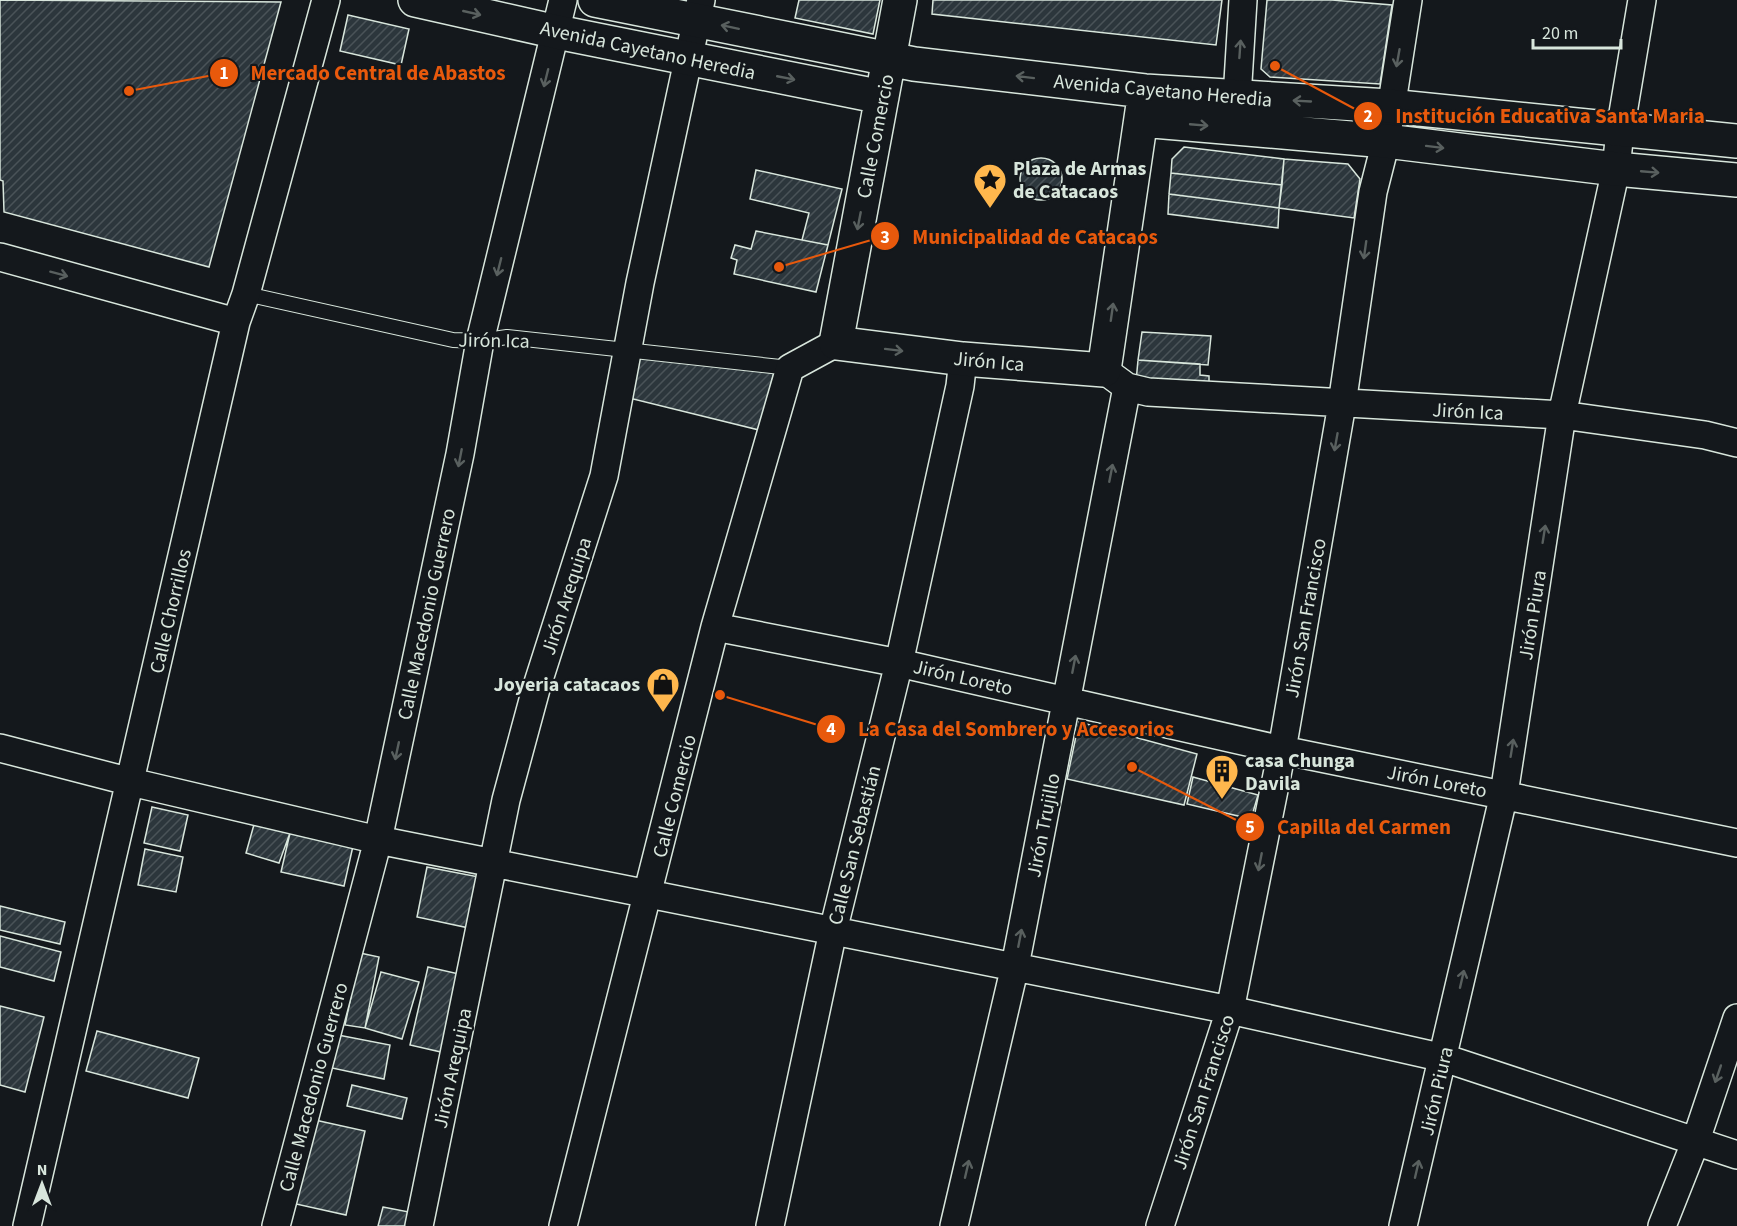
<svg xmlns="http://www.w3.org/2000/svg" width="1737" height="1226" font-family="'Source Sans 3',sans-serif">
  <style>
    .building { fill: url(#building-hatch); stroke: #d8e6dc; stroke-width: 1.5 }
    .lines { fill: none; stroke-linecap: round; stroke-linejoin: round }
    .lane-casing { stroke: #d8e6dc; stroke-width: 16 }
    .street-casing { stroke: #d8e6dc; stroke-width: 30 }
    .secondary-casing { stroke: #d8e6dc; stroke-width: 36 }
    .lane { stroke: #14181c; stroke-width: 14 }
    .street { stroke: #14181c; stroke-width: 27 }
    .secondary { stroke: #14181c; stroke-width: 33 }
    .oneway { stroke: #59605f }
    .labels { text-anchor: middle; stroke-width: 4.5; stroke-linejoin: round; paint-order: stroke }
    .street-label { font-size: 20px; fill: #d8e6dc; stroke: #14181c }
    .poi-label { font-size: 20px; font-weight: bold; fill: #d8e6dc; stroke: #14181c; text-anchor: start }
    .leader { fill: none; stroke: #e8590c; stroke-width: 2 }
    .callout-dot { fill: #e8590c; stroke: #14181c; stroke-width: 2 }
    .mark-label { font-size: 18px; text-anchor: middle; font-weight: bold; fill: #fff }
    .callout-label { font-size: 21px; text-anchor: middle; font-weight: bold; fill: #e8590c; stroke: #14181c; stroke-width: 4.5; stroke-linejoin: round; paint-order: stroke }
  </style>
  <defs>
    <pattern id="building-hatch" width="6" height="6" patternUnits="userSpaceOnUse" patternTransform="scale(1.5)"><rect width="6" height="6" fill="#2c363c"/><path d="M-1 1l2-2M0 6l6-6M5 7l2-2" fill="none" stroke="#4a5358"/></pattern>
  </defs>
  <rect width="100%" height="100%" fill="#14181c"/>
  <path class="building" d="M 0,0 L 281,2 L 209,267 L 4,212 L 3,181 L 0,180 Z
    M 799,0 L 880,0 L 873,34 L 795,18 Z
    M 933,0 L 1222,0 L 1216,45 L 932,14 Z
    M 1267,0 L 1332,0 L 1392,5 L 1380,84 L 1270,77 L 1261,69 Z
    M 348,15 L 409,29 L 401,65 L 340,51 Z
    M 1184,147 L 1284,159 L 1282,185 L 1171,173 L 1172,159 Z
    M1020 179a21 21 0 1 1 42 0a21 21 0 1 1-42 0Z
    M 1284,159 L 1348,164 L 1360,179 L 1354,218 L 1279,208 Z
    M 756,170 L 842,189 L 828,245 L 802,240 L 809,213 L 750,199 Z
    M 1171,173 L 1282,185 L 1279,208 L 1169,194 Z
    M 1169,194 L 1279,208 L 1278,228 L 1168,214 Z
    M 756,231 L 828,245 L 816,292 L 734,274 L 737,260 L 731,258 L 735,245 L 751,249 Z
    M 1142,332 L 1211,336 L 1208,365 L 1138,360 Z
    M 634,356 L 774,373 L 759,430 L 625,397 Z
    M 1138,360 L 1200,364 L 1200,375 L 1209,376 L 1209,384 L 1136,382 Z
    M 1079,722 L 1197,754 L 1184,805 L 1067,779 Z
    M 1193,777 L 1258,795 L 1251,819 L 1187,804 Z
    M 152,807 L 188,815 L 180,851 L 144,843 Z
    M 255,821 L 290,833 L 279,863 L 246,853 Z
    M 290,833 L 353,846 L 344,886 L 281,872 Z
    M 145,849 L 183,857 L 176,892 L 138,885 Z
    M 427,867 L 479,877 L 469,928 L 417,917 Z
    M 0,906 L 65,922 L 60,944 L 0,930 Z
    M 0,936 L 61,952 L 54,981 L 0,967 Z
    M 360,953 L 379,957 L 365,1028 L 345,1025 Z
    M 428,967 L 459,974 L 441,1052 L 410,1045 Z
    M 381,972 L 419,982 L 402,1039 L 365,1028 Z
    M 0,1006 L 44,1017 L 25,1092 L 0,1085 Z
    M 97,1031 L 199,1058 L 188,1098 L 86,1071 Z
    M 338,1035 L 390,1045 L 384,1079 L 332,1068 Z
    M 352,1085 L 407,1098 L 402,1119 L 347,1106 Z
    M 315,1120 L 365,1131 L 346,1215 L 296,1204 Z
    M 383,1207 L 409,1212 L 406,1226 L 378,1226 Z"/>
  <g class="lines">
    <defs>
      <path id="lane" d="M 246,294 L 453,340 L 480,341 L 507,337 L 790,368"/>
      <path id="street" d="M 1237,98 L 1243,0
        M 0,257 L 236,322
        M 1112,376 L 1127,387 L 1148,392 L 1562,415 L 1705,435 L 1737,443
        M 715,627 L 899,663 L 1282,750 L 1737,843
        M 0,748 L 131,782 L 378,840 L 1230,1010 L 1444,1058 L 1737,1155
        M 27,1226 L 236,322 L 246,294 L 326,0
        M 276,1226 L 378,840 L 460,454 L 480,341 L 563,0
        M 419,1226 L 506,800 L 536,689 L 604,476 L 640,283 L 701,0
        M 563,1226 L 715,627 L 790,368 L 836,343
        M 770,1226 L 833,931 L 899,663 L 960,386 L 963,359
        M 954,1226 L 1015,966 L 1127,387
        M 1160,1226 L 1230,1010 L 1282,750 L 1342,404 L 1373,192 L 1386,141 L 1408,0
        M 1403,1226 L 1504,794 L 1562,415 L 1616,169 L 1620,131 L 1642,0
        M 1662,1226 L 1695,1143 L 1737,1018"/>
      <path id="secondary" d="M 415,0 L 557,32 L 882,97
        M 595,0 L 914,64 L 1145,91 L 1389,106 L 1737,141
        M 900,0 L 836,343 L 963,359 L 1104,370 L 1145,91
        M 1141,120 L 1386,141 L 1616,169 L 1737,180"/>
    </defs>
    <use href="#lane" class="lane-casing"/>
    <use href="#street" class="street-casing"/>
    <use href="#secondary" class="secondary-casing"/>
    <use href="#lane" class="lane"/>
    <use href="#street" class="street"/>
    <use href="#secondary" class="secondary"/>
  </g>
  <defs><path id="oneway-shaft" d="M-6 0H5M1.5-3L5.5 0L1.5 3" fill="none" stroke-width="1.6" stroke-linecap="round" stroke-linejoin="round" transform="scale(1.5)"/></defs>
  <g class="oneway">
    <use href="#oneway-shaft" transform="translate(472 13) rotate(13)"/>
    <use href="#oneway-shaft" transform="translate(730 27) rotate(-168)"/>
    <use href="#oneway-shaft" transform="translate(1240 49) rotate(-86)"/>
    <use href="#oneway-shaft" transform="translate(1398 58) rotate(100)"/>
    <use href="#oneway-shaft" transform="translate(1025 77) rotate(-173)"/>
    <use href="#oneway-shaft" transform="translate(546 78) rotate(104)"/>
    <use href="#oneway-shaft" transform="translate(786 78) rotate(11)"/>
    <use href="#oneway-shaft" transform="translate(1302 101) rotate(-177)"/>
    <use href="#oneway-shaft" transform="translate(1199 125) rotate(5)"/>
    <use href="#oneway-shaft" transform="translate(1435 147) rotate(7)"/>
    <use href="#oneway-shaft" transform="translate(1650 172) rotate(5)"/>
    <use href="#oneway-shaft" transform="translate(859 221) rotate(101)"/>
    <use href="#oneway-shaft" transform="translate(1365 250) rotate(98)"/>
    <use href="#oneway-shaft" transform="translate(499 267) rotate(104)"/>
    <use href="#oneway-shaft" transform="translate(59 274) rotate(15)"/>
    <use href="#oneway-shaft" transform="translate(1112 312) rotate(-82)"/>
    <use href="#oneway-shaft" transform="translate(894 350) rotate(7)"/>
    <use href="#oneway-shaft" transform="translate(1336 442) rotate(100)"/>
    <use href="#oneway-shaft" transform="translate(460 458) rotate(101)"/>
    <use href="#oneway-shaft" transform="translate(1111 473) rotate(-79)"/>
    <use href="#oneway-shaft" transform="translate(1544 534) rotate(-81)"/>
    <use href="#oneway-shaft" transform="translate(1074 664) rotate(-79)"/>
    <use href="#oneway-shaft" transform="translate(1512 748) rotate(-81)"/>
    <use href="#oneway-shaft" transform="translate(397 751) rotate(102)"/>
    <use href="#oneway-shaft" transform="translate(1260 862) rotate(101)"/>
    <use href="#oneway-shaft" transform="translate(1020 938) rotate(-79)"/>
    <use href="#oneway-shaft" transform="translate(1462 979) rotate(-77)"/>
    <use href="#oneway-shaft" transform="translate(1718 1074) rotate(109)"/>
    <use href="#oneway-shaft" transform="translate(967 1169) rotate(-77)"/>
    <use href="#oneway-shaft" transform="translate(1417 1169) rotate(-77)"/>
  </g>
  <defs>
    <symbol id="sight-pin" viewBox="-11 -11 22 30"><path d="M0 17L-7.5 6A9.5 9.5 0 1 1 7.5 6Z" fill="#ffb74d" stroke="#14181c"/><path d="M0-6L1.8-2.2L6-1.7L2.9 1.2L3.7 5.4L0 3.3L-3.7 5.4L-2.9 1.2L-6-1.7L-1.8-2.2Z" fill="#111"/></symbol>
    <symbol id="shop-pin" viewBox="-11 -11 22 30"><path d="M0 17L-7.5 6A9.5 9.5 0 1 1 7.5 6Z" fill="#ffb74d" stroke="#14181c"/><path d="M-5-2.5h2.3a2.7 3.5 0 0 1 5.4 0H5L5.5 6h-11ZM-1.5-2.5h3a1.5 2.3 0 0 0-3 0Z" fill="#111"/></symbol>
    <symbol id="building-pin" viewBox="-11 -11 22 30"><path d="M0 17L-7.5 6A9.5 9.5 0 1 1 7.5 6Z" fill="#ffb74d" stroke="#14181c"/><path d="M-4-6H4V6H1V3H-1V6H-4ZM-2.5-4.3h1.7v1.8h-1.7ZM.8-4.3h1.7v1.8H.8ZM-2.5-1h1.7V.8h-1.7ZM.8-1h1.7V.8H.8Z" fill="#111"/></symbol>
  </defs>
  <g fill-rule="evenodd">
    <use href="#sight-pin" x="971" y="161" width="38" height="52"/>
    <use href="#shop-pin" x="644" y="665" width="38" height="52"/>
    <use href="#building-pin" x="1203" y="752" width="38" height="52"/>
  </g>
  <g class="labels">
    <g class="street-label">
      <text transform="translate(648 50) rotate(12)" y="7">Avenida Cayetano Heredia</text>
      <text transform="translate(1163 90) rotate(5)" y="7">Avenida Cayetano Heredia</text>
      <text transform="translate(875 136) rotate(-79)" y="7">Calle Comercio</text>
      <text transform="translate(494 340) rotate(1)" y="7">Jirón Ica</text>
      <text transform="translate(989 361) rotate(5)" y="7">Jirón Ica</text>
      <text transform="translate(1468 411) rotate(3)" y="7">Jirón Ica</text>
      <text transform="translate(566 596) rotate(-72)" y="7">Jirón Arequipa</text>
      <text transform="translate(170 611) rotate(-77)" y="7">Calle Chorrillos</text>
      <text transform="translate(426 614) rotate(-78)" y="7">Calle Macedonio Guerrero</text>
      <text transform="translate(1532 615) rotate(-81)" y="7">Jirón Piura</text>
      <text transform="translate(1305 618) rotate(-80)" y="7">Jirón San Francisco</text>
      <text transform="translate(963 677) rotate(13)" y="7">Jirón Loreto</text>
      <text transform="translate(1437 781) rotate(11)" y="7">Jirón Loreto</text>
      <text transform="translate(674 796) rotate(-76)" y="7">Calle Comercio</text>
      <text transform="translate(1043 825) rotate(-79)" y="7">Jirón Trujillo</text>
      <text transform="translate(854 845) rotate(-76)" y="7">Calle San Sebastián</text>
      <text transform="translate(452 1068) rotate(-78)" y="7">Jirón Arequipa</text>
      <text transform="translate(313 1087) rotate(-75)" y="7">Calle Macedonio Guerrero</text>
      <text transform="translate(1436 1091) rotate(-77)" y="7">Jirón Piura</text>
      <text transform="translate(1203 1092) rotate(-72)" y="7">Jirón San Francisco</text>
    </g>
    <g class="poi-label">
      <text x="1013" y="175">Plaza de Armas<tspan x="1013" dy="23">de Catacaos</tspan></text>
      <text x="640" y="691" text-anchor="end">Joyeria catacaos</text>
      <text x="1245" y="767">casa Chunga<tspan x="1245" dy="23">Davila</tspan></text>
    </g>
  </g>
  <path class="leader" d="M129 91L224 73M1275 66L1368 116M779 267L885 236M720 695L831 729M1132 767L1250 827"/>
  <g class="callout-dot">
    <circle cx="129" cy="91" r="6"/>
    <circle cx="1275" cy="66" r="6"/>
    <circle cx="779" cy="267" r="6"/>
    <circle cx="720" cy="695" r="6"/>
    <circle cx="1132" cy="767" r="6"/>
    <circle cx="224" cy="73" r="15"/>
    <circle cx="1368" cy="116" r="15"/>
    <circle cx="885" cy="236" r="15"/>
    <circle cx="831" cy="729" r="15"/>
    <circle cx="1250" cy="827" r="15"/>
  </g>
  <g class="mark-label">
    <text x="224" y="79">1</text>
    <text x="1368" y="122">2</text>
    <text x="885" y="243">3</text>
    <text x="831" y="735">4</text>
    <text x="1250" y="833">5</text>
  </g>
  <g class="callout-label">
    <text x="378" y="80">Mercado Central de Abastos</text>
    <text x="1550" y="123">Institución Educativa Santa Maria</text>
    <text x="1035" y="244">Municipalidad de Catacaos</text>
    <text x="1016" y="736">La Casa del Sombrero y Accesorios</text>
    <text x="1364" y="834">Capilla del Carmen</text>
  </g>
  <g transform="translate(42 1184)" stroke="#14181c" stroke-width="4.5" paint-order="stroke">
  <path d="M0-4.5L10 22L0 15L-10 22Z" fill="#d8e6dc"/>
  <text y="-9" font-size="16" font-weight="bold" text-anchor="middle" fill="#d8e6dc">N</text>
  </g>
  <path d="M1533 39v9h88v-9" fill="none" stroke="#d8e6dc" stroke-width="3"/>
  <text x="1542" y="39" font-size="18" fill="#d8e6dc" stroke="#14181c" stroke-width="4.5" paint-order="stroke">20 m</text>
</svg>
